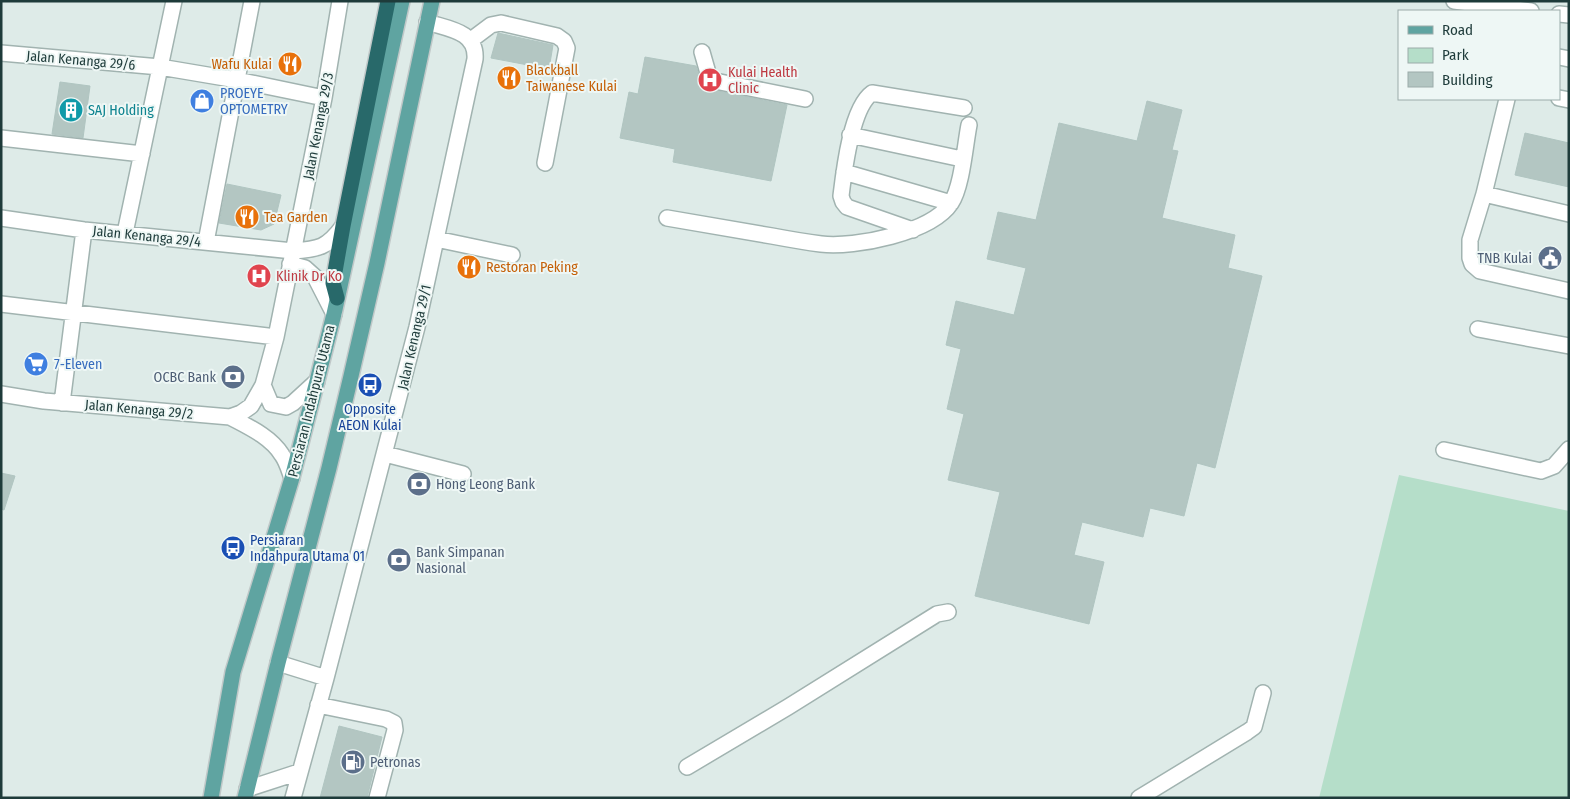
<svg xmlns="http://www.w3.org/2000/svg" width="1570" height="799" font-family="'Fira Sans Condensed',sans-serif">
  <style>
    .green { fill: #b5dec9 }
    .building { fill: #b3c6c2; stroke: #b0c5c1 }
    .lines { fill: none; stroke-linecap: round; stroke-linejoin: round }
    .minor-casing { stroke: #a1b3b0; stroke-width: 18 }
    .major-casing { stroke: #c0c8c8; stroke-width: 18 }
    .highway-casing { stroke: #c0c8c8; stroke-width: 18 }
    .minor { stroke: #fff; stroke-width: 15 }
    .major { stroke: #5fa4a1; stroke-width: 15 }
    .highway { stroke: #28696a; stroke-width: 15 }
    .labels { text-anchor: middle; stroke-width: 4; stroke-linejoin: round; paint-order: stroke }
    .street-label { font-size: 14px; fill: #1e3b3a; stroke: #eef7f5 }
    .food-label { font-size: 14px; fill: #c56008; stroke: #eef7f5; text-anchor: start }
    .health-label { font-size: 14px; fill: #be3a42; stroke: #eef7f5; text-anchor: start }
    .shop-label { font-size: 14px; fill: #366cbe; stroke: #eef7f5; text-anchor: start }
    .culture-label { font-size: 14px; fill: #0d838f; stroke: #eef7f5; text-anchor: start }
    .service-label { font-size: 14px; fill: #4e5e75; stroke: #eef7f5; text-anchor: start }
    .transit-label { font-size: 14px; fill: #164399; stroke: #eef7f5 }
  </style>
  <rect width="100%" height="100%" fill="#deebe8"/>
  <path class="green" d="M 1399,475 L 1569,511 L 1569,798 L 1319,798 Z"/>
  <path class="building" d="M 498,33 L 553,45 L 549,69 L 491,58 Z
    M 645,57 L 696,66 L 699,75 L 697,85 L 708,89 L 787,105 L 771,181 L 673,162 L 675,149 L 620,138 L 629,92 L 638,94 Z
    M 60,82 L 90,86 L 83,138 L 52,134 Z
    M 1147,101 L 1182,110 L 1172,150 L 1178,151 L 1162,218 L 1235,235 L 1228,268 L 1262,276 L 1215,468 L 1197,463 L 1184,516 L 1150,508 L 1143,537 L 1082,522 L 1074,555 L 1104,562 L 1089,624 L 975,596 L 1000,492 L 948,480 L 964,414 L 947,409 L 961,349 L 946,345 L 956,301 L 1014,315 L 1026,268 L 987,259 L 998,212 L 1036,220 L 1059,123 L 1137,141 Z
    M 1525,133 L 1569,143 L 1569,187 L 1515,175 Z
    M 227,184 L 281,195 L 274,224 L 261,230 L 219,223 Z
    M 1,473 L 15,476 L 4,510 L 1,509 Z
    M 339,726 L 382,737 L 367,798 L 320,798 Z"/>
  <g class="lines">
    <defs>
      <path id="minor" d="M 1454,1 L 1531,11
        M 1559,14 L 1569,15
        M 471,40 L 491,25 L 501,23 L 557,36 L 564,41 L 567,48 L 545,163
        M 702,52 L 710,80 L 805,99
        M 1,53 L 160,67 L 237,80 L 324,98
        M 1559,57 L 1569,59
        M 1559,98 L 1569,100
        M 1507,99 L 1484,194 L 1470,240 L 1470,258 L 1472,264 L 1480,271 L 1569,291
        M 850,135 L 962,159
        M 1,138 L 142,154
        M 844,172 L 951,203
        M 1484,194 L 1569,214
        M 1,218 L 84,230 L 293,251 C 319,249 327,248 343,226
        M 667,218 C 702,224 737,230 772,236 C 788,239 805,242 821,244 C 855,248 931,233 951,203 C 962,187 965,145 969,125
        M 913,230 L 847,207 L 843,202 L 841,196 C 844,171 851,108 872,93 L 964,108
        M 125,233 L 174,1
        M 436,239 L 512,255
        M 206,242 L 252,1
        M 290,264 L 305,268 L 315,277 L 334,314
        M 1,304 L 276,337
        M 1478,329 L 1569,346
        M 263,385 L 271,404 L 286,407 L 293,403 L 317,381
        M 1,394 L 44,401 L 230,417 L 241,413 L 251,406 L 263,385 L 276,337 L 324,98 L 340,1
        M 62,403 L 84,230
        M 230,417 C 249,427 271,437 282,455 C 287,462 289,470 292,478
        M 1444,450 L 1541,471 L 1554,466 L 1569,449
        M 385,454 L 463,474
        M 278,663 L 326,678
        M 318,705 L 386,719 L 394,723 L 395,730 L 377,798
        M 687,767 L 788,707 L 937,614 L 948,612
        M 247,789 L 299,772
        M 293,798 L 326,678 L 417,327 L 475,59 C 477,31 448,29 427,22
        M 1139,798 L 1247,732 L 1254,727 L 1263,693"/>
      <path id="major" d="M 211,798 L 233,672 L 292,478 L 317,381 L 334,314 L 402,1
        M 245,798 L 278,663 L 329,468 L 351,376 L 377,263 L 432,1"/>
      <path id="highway" d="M 337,298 L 333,283 L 343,226 L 388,1"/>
    </defs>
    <use href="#minor" class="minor-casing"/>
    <use href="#major" class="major-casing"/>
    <use href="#highway" class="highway-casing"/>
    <use href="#minor" class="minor"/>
    <use href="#major" class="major"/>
    <use href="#highway" class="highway"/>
  </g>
  <defs>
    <symbol id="restaurant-disc" viewBox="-11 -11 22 22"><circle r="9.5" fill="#e8710a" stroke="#eef7f5"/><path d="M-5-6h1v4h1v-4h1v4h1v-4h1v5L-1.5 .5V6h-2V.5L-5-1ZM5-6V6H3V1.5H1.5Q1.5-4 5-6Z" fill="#fff"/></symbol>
    <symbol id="hospital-disc" viewBox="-11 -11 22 22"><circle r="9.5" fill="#e0444e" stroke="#eef7f5"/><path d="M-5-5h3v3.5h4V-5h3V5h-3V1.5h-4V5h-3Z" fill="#fff"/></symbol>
    <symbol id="shop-disc" viewBox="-11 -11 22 22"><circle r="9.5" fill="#3f7fe0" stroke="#eef7f5"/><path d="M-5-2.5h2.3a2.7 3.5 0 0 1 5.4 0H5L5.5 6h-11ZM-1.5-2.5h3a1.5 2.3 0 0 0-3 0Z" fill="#fff"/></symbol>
    <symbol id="building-disc" viewBox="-11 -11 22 22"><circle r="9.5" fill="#0f9aa8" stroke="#eef7f5"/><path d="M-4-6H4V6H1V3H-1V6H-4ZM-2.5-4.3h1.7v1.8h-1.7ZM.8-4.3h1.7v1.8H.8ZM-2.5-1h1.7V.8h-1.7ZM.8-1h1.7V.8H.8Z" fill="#fff"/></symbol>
    <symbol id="civic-disc" viewBox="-11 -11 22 22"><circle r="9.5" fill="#5c6f8a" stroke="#eef7f5"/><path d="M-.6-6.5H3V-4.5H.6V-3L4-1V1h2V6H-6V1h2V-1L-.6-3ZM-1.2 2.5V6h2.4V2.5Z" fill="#fff"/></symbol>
    <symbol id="supermarket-disc" viewBox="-11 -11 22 22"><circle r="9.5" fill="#3f7fe0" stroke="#eef7f5"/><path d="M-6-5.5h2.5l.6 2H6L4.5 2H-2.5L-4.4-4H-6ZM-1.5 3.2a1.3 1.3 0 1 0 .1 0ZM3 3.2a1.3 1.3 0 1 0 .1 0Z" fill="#fff"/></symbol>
    <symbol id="bank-disc" viewBox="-11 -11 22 22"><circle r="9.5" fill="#5c6f8a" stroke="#eef7f5"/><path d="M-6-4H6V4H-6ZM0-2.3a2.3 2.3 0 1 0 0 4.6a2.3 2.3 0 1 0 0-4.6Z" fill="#fff"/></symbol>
    <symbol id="bus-disc" viewBox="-11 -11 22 22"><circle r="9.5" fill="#1a4fb4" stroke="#eef7f5"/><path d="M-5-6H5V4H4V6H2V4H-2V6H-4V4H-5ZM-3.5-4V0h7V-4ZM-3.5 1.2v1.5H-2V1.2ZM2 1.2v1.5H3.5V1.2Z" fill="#fff"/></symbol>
    <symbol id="fuel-disc" viewBox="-11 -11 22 22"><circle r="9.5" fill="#5c6f8a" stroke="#eef7f5"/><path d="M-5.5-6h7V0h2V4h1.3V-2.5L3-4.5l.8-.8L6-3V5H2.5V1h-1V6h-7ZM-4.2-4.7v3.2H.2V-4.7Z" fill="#fff"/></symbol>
  </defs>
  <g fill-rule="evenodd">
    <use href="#restaurant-disc" x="276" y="50" width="28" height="28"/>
    <use href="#restaurant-disc" x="495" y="64" width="28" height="28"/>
    <use href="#hospital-disc" x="696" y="66" width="28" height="28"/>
    <use href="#shop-disc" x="188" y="87" width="28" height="28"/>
    <use href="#building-disc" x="57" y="96" width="28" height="28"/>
    <use href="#restaurant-disc" x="233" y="203" width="28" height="28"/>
    <use href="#civic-disc" x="1536" y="244" width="28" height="28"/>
    <use href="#restaurant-disc" x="455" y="253" width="28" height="28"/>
    <use href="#hospital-disc" x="245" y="262" width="28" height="28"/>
    <use href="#supermarket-disc" x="22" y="350" width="28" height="28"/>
    <use href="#bank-disc" x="219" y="363" width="28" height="28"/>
    <use href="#bus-disc" x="356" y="371" width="28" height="28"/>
    <use href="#bank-disc" x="405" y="470" width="28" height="28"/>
    <use href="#bus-disc" x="219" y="534" width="28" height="28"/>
    <use href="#bank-disc" x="385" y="546" width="28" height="28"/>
    <use href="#fuel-disc" x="339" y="748" width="28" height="28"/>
  </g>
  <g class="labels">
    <g class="street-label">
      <text transform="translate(81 60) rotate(5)" y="5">Jalan Kenanga 29/6</text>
      <text transform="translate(318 126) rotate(-79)" y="5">Jalan Kenanga 29/3</text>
      <text transform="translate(147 236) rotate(6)" y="5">Jalan Kenanga 29/4</text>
      <text transform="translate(414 337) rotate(-77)" y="5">Jalan Kenanga 29/1</text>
      <text transform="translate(311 401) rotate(-76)" y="5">Persiaran Indahpura Utama</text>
      <text transform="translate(139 409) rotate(5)" y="5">Jalan Kenanga 29/2</text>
    </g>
    <g class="food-label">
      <text x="272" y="69" text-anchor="end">Wafu Kulai</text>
      <text x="526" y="75">Blackball<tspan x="526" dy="16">Taiwanese Kulai</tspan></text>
      <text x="264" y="222">Tea Garden</text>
      <text x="486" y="272">Restoran Peking</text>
    </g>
    <g class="health-label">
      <text x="728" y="77">Kulai Health<tspan x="728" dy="16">Clinic</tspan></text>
      <text x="276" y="281">Klinik Dr Ko</text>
    </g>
    <g class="shop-label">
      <text x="220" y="98">PROEYE<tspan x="220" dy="16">OPTOMETRY</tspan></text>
      <text x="54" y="369">7-Eleven</text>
    </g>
    <g class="culture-label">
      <text x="88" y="115">SAJ Holding</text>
    </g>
    <g class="service-label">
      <text x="1532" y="263" text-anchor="end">TNB Kulai</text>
      <text x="216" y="382" text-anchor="end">OCBC Bank</text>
      <text x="436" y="489">Hong Leong Bank</text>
      <text x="416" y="557">Bank Simpanan<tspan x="416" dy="16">Nasional</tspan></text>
      <text x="370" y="767">Petronas</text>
    </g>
    <g class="transit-label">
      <text x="370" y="414">Opposite<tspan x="370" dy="16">AEON Kulai</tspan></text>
      <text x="250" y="545" text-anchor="start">Persiaran<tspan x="250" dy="16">Indahpura Utama 01</tspan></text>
    </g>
  </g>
  <rect width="1570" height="799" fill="none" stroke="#1e3b3a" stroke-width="5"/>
  <rect x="1398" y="10" width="162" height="90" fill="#eef7f5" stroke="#9bacaa"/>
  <rect x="1408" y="26" width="25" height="8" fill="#5fa4a1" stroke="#9bacaa"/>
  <text x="1442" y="35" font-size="15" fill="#1e3b3a">Road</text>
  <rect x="1408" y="48" width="25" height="15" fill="#b5dec9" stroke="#9bacaa"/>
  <text x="1442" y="60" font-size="15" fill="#1e3b3a">Park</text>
  <rect x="1408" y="72" width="25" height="15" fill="#b3c6c2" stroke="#9bacaa"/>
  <text x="1442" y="85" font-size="15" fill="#1e3b3a">Building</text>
</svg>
